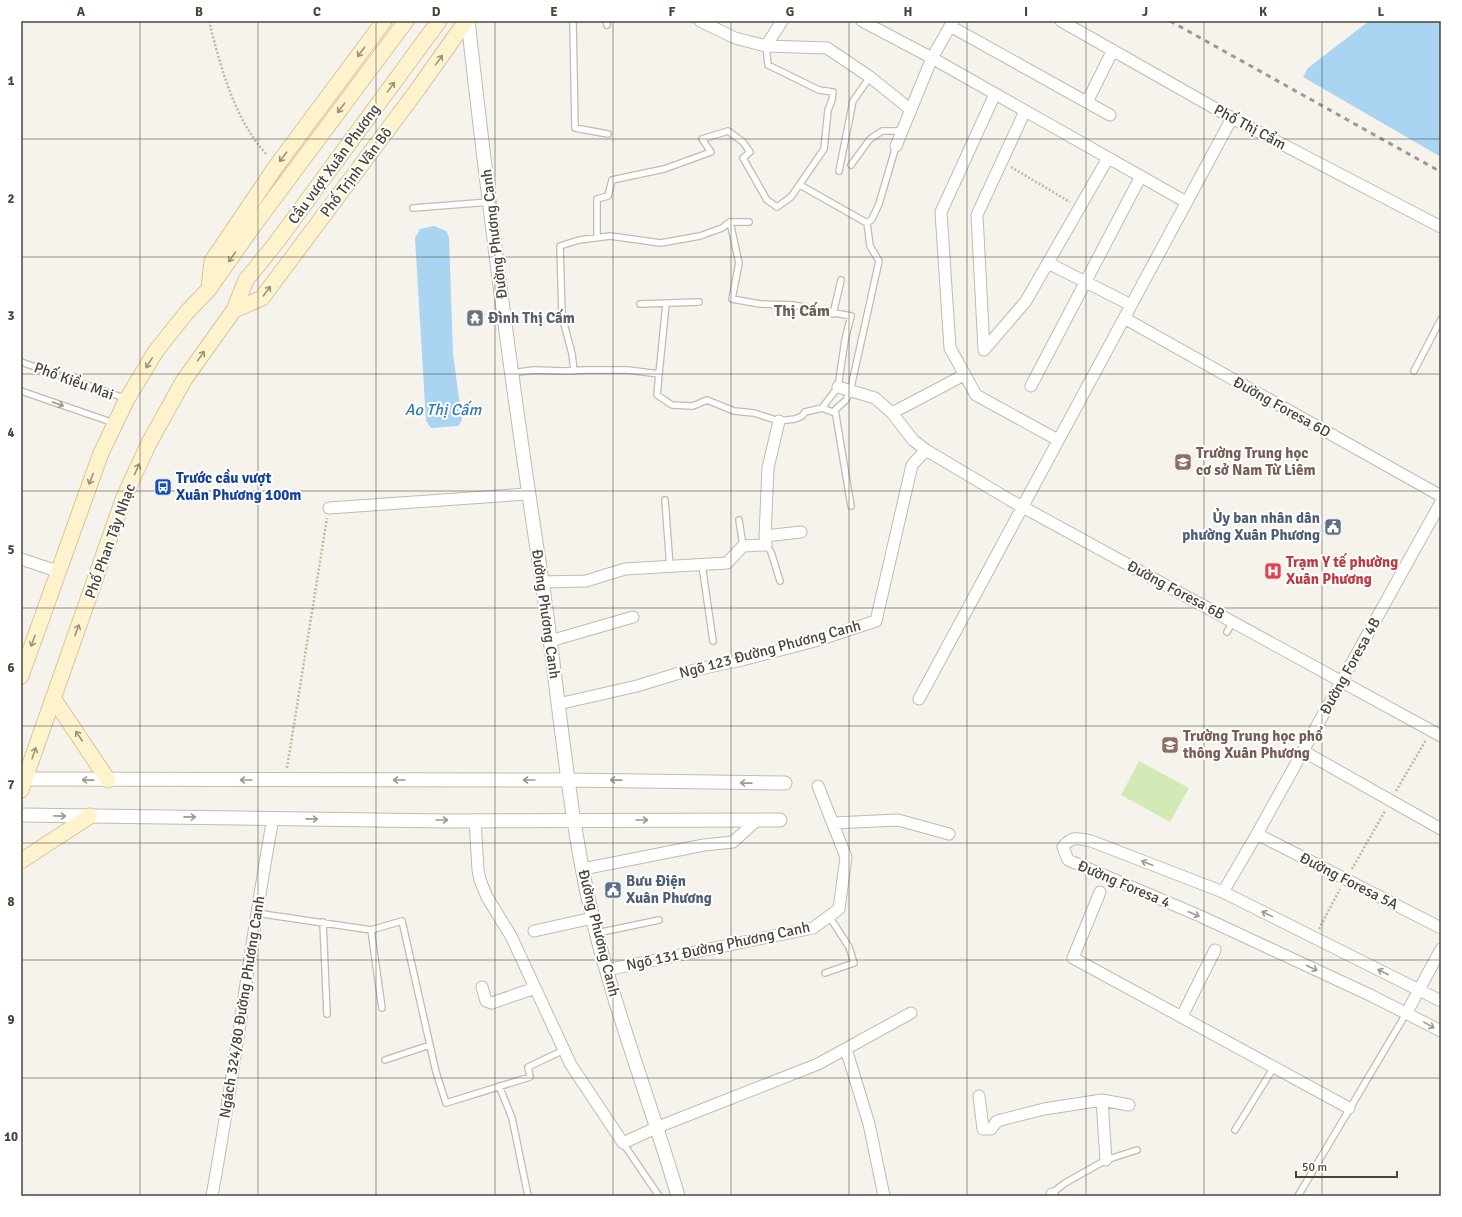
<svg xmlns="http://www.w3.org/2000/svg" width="1462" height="1217" font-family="Signika,sans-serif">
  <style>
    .green { fill: #d2eab5 }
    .water { fill: #a9d4f2 }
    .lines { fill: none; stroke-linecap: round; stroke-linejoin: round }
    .service-casing { stroke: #c2bbae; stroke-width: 8 }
    .minor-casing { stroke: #c2bbae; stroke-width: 13 }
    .tertiary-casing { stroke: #c2bbae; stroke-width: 15 }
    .secondary-casing { stroke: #d6c79b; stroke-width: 17 }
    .path { stroke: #c4b79f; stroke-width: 2.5; stroke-dasharray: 2 2; stroke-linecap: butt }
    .service { stroke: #fff; stroke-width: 5.5 }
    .minor { stroke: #fff; stroke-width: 11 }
    .tertiary { stroke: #fff; stroke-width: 13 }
    .secondary { stroke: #fff3cd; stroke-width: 15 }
    .rail { stroke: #9a9a9a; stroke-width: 3; stroke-dasharray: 5 5; stroke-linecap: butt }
    .oneway { stroke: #9c937c }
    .oneway2 { stroke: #9c9892 }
    .grid { fill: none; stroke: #4b4439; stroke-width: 1; stroke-opacity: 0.55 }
    .labels { text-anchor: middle; stroke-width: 4; stroke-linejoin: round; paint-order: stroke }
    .street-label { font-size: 15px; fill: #4b4439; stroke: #fff }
    .worship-label { font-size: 15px; font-weight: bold; fill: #5b616d; stroke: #fff; text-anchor: start }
    .education-label { font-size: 15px; font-weight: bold; fill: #785e54; stroke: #fff; text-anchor: start }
    .transit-label { font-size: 15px; font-weight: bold; fill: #164399; stroke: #fff; text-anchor: start }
    .service-label { font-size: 15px; font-weight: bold; fill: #4e5e75; stroke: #fff; text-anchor: end }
    .health-label { font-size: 15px; font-weight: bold; fill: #be3a42; stroke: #fff; text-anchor: start }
    .neighbourhood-label { font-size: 16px; font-weight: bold; fill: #6e6250; stroke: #fff }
    .water-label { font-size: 16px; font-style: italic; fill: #2e7ab2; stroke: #fff }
    .neatline { fill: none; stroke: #4b4439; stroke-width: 1.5 }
    .grid-label { font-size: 13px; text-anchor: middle; font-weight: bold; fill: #4b4439 }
  </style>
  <rect width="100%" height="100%" fill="#f6f3ec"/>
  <path class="green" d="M 1139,761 L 1189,788 L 1170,822 L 1121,795 Z"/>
  <path class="water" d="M 1369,21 L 1441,21 L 1441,157 L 1303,77 L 1308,68 Z
    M 434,226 L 446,231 L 449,237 L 453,354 L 462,420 L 458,426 L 431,428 L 426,421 L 415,238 L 420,229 Z"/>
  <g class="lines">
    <defs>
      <path id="service" d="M 573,21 L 575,128 L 608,134
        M 606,21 L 607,25
        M 851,165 L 870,139 L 882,131 L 903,131
        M 839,171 L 853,101 L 870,77
        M 800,185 L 867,223 L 870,246 L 879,261 L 850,392 L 846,400 L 835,410 L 851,506
        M 413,208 L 490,202
        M 730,222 L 749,222
        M 867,223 L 872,219 L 879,204 L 896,146
        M 597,238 L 597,199 L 608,196 L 612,180 L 664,169 L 711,152 L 702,139 L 728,131 L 743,142 L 750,152 L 743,158 L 767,200 L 777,207 L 791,197 L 824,149 L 828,110 L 832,100 L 833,92 L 819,90 L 768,65 L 766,46
        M 640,304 L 699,302
        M 833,314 L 841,280
        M 21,362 L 127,399
        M 574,371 L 572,354 L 562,316 L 560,246 L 579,240 L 610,236 L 661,243 L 700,236 L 722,228 L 730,222
        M 1414,371 L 1441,319
        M 511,373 L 534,370 L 563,371 L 585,370 L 628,370 L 659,374 L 657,395 L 672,405 L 693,406 L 707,400 L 734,411 L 754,413 L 779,421 L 795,419 L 802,416 L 805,412 L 822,408 L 838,387 L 845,340 L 851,316 L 793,305 L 760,304 L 732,299 L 739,263 L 730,222
        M 659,374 L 666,304
        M 21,391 L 114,423
        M 822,408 L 835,413
        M 665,500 L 670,567
        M 739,520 L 743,546
        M 766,545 L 771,552 L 780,581
        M 702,565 L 713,641
        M 1227,632 L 1233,621
        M 256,913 L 371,930 L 402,921 L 436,1072 L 446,1103 L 530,1077 L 528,1067 L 564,1050
        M 323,922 L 327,1014
        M 371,930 L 382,1008
        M 597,933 L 659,920
        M 825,973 L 854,963 L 849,947 L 829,916
        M 385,1060 L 430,1045
        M 499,1086 L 512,1118 L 528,1196
        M 1235,1130 L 1274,1067
        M 623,1143 L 659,1196
        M 1051,1194 L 1065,1183 L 1106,1160 L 1137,1150
        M 1298,1196 L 1407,1012"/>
      <path id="minor" d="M 700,21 L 735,38 L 766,46 L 827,48 L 870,77 L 911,110
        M 862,21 L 932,58 L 1186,202
        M 1061,21 L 1232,118 L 1441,227
        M 950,26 L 1110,115
        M 766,46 L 782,21
        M 995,94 L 941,212 L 950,348 L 976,395 L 1058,440
        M 1087,102 L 1113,50
        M 896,146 L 932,58 L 953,21
        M 1048,263 L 1131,305
        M 1124,318 L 1441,496
        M 984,350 L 977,215 L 1025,111
        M 984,350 L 1026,301 L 1108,158
        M 1031,386 L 1141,176
        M 838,387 L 875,398 L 892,413 L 913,440 L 926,450 L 1010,500 L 1441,736
        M 892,413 L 964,375
        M 329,508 L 527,494
        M 765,536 L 801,532
        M 21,559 L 57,571
        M 542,582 L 586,581 L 625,569 L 727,563 L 743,546 L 766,545 L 765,536 L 768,468 L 779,421
        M 550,641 L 633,617
        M 919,699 L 1232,118
        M 558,704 L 637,686 L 676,674 L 742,660 L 815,641 L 876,621 L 912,465 L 926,450
        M 1303,751 L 1441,829
        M 475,820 L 478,870 L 480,880 L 487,897 L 511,936 L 571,1065 L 623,1143 L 658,1127 L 818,1064 L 911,1013
        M 833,823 L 898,820 L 949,834
        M 1257,834 L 1441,928
        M 583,869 L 704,845 L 733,842 L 757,820
        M 1100,892 L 1073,958 L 1349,1108
        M 1223,892 L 1257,834 L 1441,502
        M 534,931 L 593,918
        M 606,970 L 813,928 L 839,909 L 846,857 L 818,786
        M 482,987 L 486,1001 L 492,1003 L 535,988
        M 1441,1001 L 1223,892 L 1091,841 C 1079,838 1071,836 1063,847 L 1068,860 L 1200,916 L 1370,995 L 1441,1031
        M 1407,1012 L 1441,949
        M 1182,1016 L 1215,950
        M 846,1049 L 869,1124 L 884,1196
        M 979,1096 L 983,1129 L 991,1129 L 997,1121 L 1044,1109 L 1102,1100 L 1106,1160
        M 1102,1100 L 1129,1105
        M 1052,1194 L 1053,1196
        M 212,1196 C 235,1070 250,944 273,818"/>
      <path id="tertiary" d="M 468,21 C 489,208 513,395 542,581 C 559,694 567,809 593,920 C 616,1014 651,1104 678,1196
        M 25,779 L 568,780 L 785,783
        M 21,815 L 445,821 L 780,820"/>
      <path id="secondary" d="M 209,288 L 212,261 L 277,165 L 384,21
        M 234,310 L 262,298 L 418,89 L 466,21
        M 21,676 L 101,453 L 127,399 L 156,351 L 187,312 L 209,289 L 254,225 L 406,21
        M 53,698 L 108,780
        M 21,790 L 124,497 L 149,443 L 184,380 L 234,310 L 246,280 L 276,243 L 439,21
        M 21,861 L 90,816"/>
    </defs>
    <use href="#service" class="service-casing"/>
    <use href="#minor" class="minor-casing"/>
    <use href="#tertiary" class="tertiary-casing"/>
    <use href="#secondary" class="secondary-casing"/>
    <path class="path" d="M 209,21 C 221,68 234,119 267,155
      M 1011,167 L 1070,202
      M 287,768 L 327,518
      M 1396,791 L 1426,740
      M 1352,869 L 1385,811
      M 1319,929 L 1340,889"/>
    <use href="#service" class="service"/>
    <use href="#minor" class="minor"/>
    <use href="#tertiary" class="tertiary"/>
    <use href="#secondary" class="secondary"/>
    <path class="rail" d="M 1170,21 L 1441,172"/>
  </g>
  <defs><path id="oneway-shaft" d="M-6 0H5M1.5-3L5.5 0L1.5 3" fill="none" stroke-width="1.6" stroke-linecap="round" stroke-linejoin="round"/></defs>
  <g class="oneway">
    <use href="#oneway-shaft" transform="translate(361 52) rotate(127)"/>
    <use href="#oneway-shaft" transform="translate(439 60) rotate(-54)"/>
    <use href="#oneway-shaft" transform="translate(391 87) rotate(-54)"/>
    <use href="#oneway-shaft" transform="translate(341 108) rotate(127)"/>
    <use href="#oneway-shaft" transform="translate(283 157) rotate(127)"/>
    <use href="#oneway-shaft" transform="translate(232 257) rotate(125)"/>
    <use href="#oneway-shaft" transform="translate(267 291) rotate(-53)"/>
    <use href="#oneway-shaft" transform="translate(201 356) rotate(-55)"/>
    <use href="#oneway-shaft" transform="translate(149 363) rotate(122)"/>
    <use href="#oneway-shaft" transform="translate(137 469) rotate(-66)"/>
    <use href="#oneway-shaft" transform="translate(91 479) rotate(111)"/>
    <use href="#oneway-shaft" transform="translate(77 630) rotate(-70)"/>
    <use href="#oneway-shaft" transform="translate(33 641) rotate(109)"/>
    <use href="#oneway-shaft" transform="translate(79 736) rotate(-124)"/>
    <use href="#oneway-shaft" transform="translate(34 753) rotate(-71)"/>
  </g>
  <g class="oneway2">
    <use href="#oneway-shaft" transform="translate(58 404) rotate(19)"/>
    <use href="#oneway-shaft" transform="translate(88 780) rotate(-179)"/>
    <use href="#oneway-shaft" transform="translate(246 780) rotate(-180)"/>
    <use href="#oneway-shaft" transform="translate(399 780) rotate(-180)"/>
    <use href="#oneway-shaft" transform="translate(529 780) rotate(180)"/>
    <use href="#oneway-shaft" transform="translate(616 780) rotate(-179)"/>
    <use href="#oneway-shaft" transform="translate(746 783) rotate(-179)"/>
    <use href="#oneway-shaft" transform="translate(60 816) rotate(1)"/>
    <use href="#oneway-shaft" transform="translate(190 817) rotate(1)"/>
    <use href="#oneway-shaft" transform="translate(312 819) rotate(1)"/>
    <use href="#oneway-shaft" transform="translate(442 820)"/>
    <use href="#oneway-shaft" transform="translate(642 820)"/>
    <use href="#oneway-shaft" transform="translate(1147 863) rotate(-159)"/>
    <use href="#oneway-shaft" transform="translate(1194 914) rotate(23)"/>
    <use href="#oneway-shaft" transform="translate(1267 914) rotate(-154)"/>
    <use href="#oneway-shaft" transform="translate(1312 968) rotate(25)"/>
    <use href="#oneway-shaft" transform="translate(1383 972) rotate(-153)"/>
    <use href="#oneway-shaft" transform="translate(1429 1025) rotate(29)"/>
  </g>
  <path class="grid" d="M 140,21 L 140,1196M 258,21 L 258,1196M 376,21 L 376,1196M 495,21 L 495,1196M 613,21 L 613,1196M 731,21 L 731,1196M 849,21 L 849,1196M 967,21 L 967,1196M 1086,21 L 1086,1196M 1204,21 L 1204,1196M 1322,21 L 1322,1196M 21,139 L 1441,139M 21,257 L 1441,257M 21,374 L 1441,374M 21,491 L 1441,491M 21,608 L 1441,608M 21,726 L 1441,726M 21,843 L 1441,843M 21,960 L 1441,960M 21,1078 L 1441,1078"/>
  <defs>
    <symbol id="temple-square" viewBox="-11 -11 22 22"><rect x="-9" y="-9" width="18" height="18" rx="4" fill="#6b7280" stroke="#fff"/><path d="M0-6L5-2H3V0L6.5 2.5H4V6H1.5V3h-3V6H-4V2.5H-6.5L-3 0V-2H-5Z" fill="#fff"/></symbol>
    <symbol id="school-square" viewBox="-11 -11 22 22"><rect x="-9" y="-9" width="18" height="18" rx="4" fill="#8d6e63" stroke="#fff"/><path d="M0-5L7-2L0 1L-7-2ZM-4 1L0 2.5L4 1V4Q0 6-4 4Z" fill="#fff"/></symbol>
    <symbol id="bus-square" viewBox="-11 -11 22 22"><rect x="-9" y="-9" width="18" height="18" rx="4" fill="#1a4fb4" stroke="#fff"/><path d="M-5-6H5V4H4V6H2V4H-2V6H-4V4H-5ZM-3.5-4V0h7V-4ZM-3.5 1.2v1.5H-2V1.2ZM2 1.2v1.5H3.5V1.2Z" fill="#fff"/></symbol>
    <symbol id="civic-square" viewBox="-11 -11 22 22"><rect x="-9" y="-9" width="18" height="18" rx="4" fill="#5c6f8a" stroke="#fff"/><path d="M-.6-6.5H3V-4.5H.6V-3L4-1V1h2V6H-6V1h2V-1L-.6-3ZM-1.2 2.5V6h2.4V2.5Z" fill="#fff"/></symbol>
    <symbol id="hospital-square" viewBox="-11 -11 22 22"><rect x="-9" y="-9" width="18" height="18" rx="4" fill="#e0444e" stroke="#fff"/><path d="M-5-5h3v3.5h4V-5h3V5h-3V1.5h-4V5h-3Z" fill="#fff"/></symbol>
  </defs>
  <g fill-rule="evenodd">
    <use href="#temple-square" x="465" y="308" width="20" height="20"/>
    <use href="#school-square" x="1173" y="452" width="20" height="20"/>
    <use href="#bus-square" x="153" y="477" width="20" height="20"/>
    <use href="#civic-square" x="1323" y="517" width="20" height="20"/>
    <use href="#hospital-square" x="1263" y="561" width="20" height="20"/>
    <use href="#school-square" x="1160" y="735" width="20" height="20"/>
    <use href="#civic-square" x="603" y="880" width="20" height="20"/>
  </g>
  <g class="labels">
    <g class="street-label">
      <text transform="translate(1250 127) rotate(28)" y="5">Phố Thị Cẩm</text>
      <text transform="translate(334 164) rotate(-54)" y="5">Cầu vượt Xuân Phương</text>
      <text transform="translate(356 172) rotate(-53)" y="5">Phố Trịnh Văn Bô</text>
      <text transform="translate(494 234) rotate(-97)" y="5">Đường Phương Canh</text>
      <text transform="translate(74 381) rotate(20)" y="5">Phố Kiều Mai</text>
      <text transform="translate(1282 407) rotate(29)" y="5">Đường Foresa 6D</text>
      <text transform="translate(110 541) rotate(-70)" y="5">Phố Phan Tây Nhạc</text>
      <text transform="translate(1176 590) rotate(28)" y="5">Đường Foresa 6B</text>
      <text transform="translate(546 614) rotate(82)" y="5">Đường Phương Canh</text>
      <text transform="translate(770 649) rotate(-15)" y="5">Ngõ 123 Đường Phương Canh</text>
      <text transform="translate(1350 666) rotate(-61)" y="5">Đường Foresa 4B</text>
      <text transform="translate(1349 881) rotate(27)" y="5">Đường Foresa 5A</text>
      <text transform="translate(1124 884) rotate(23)" y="5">Đường Foresa 4</text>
      <text transform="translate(599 933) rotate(76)" y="5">Đường Phương Canh</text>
      <text transform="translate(718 946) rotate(-12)" y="5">Ngõ 131 Đường Phương Canh</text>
      <text transform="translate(242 1007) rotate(-81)" y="5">Ngách 324/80 Đường Phương Canh</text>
    </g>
    <g class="worship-label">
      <text x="488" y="323">Đình Thị Cấm</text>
    </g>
    <g class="education-label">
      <text x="1196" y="458">Trường Trung học<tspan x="1196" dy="17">cơ sở Nam Từ Liêm</tspan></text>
      <text x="1183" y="741">Trường Trung học phổ<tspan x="1183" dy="17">thông Xuân Phương</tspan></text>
    </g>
    <g class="transit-label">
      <text x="176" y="483">Trước cầu vượt<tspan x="176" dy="17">Xuân Phương 100m</tspan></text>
    </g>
    <g class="service-label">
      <text x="1320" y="523">Ủy ban nhân dân<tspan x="1320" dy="17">phường Xuân Phương</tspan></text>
      <text x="626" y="886" text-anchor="start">Bưu Điện<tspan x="626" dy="17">Xuân Phương</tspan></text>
    </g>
    <g class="health-label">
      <text x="1286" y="567">Trạm Y tế phường<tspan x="1286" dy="17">Xuân Phương</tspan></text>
    </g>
    <g class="neighbourhood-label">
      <text x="802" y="316">Thị Cấm</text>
    </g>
    <g class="water-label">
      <text x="443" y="415">Ao Thị Cấm</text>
    </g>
  </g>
  <rect width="1462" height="1217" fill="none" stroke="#ffffff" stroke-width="44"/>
  <path d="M1296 1171v6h101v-6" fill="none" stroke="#4b4439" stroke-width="2"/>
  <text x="1302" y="1171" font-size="12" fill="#4b4439" stroke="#ffffff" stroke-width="3" paint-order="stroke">50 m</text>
  <rect x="22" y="22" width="1418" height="1173" class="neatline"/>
  <g class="grid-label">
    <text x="81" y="16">A</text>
    <text x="199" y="16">B</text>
    <text x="317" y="16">C</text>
    <text x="436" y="16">D</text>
    <text x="554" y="16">E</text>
    <text x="672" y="16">F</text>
    <text x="790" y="16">G</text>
    <text x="908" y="16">H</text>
    <text x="1026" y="16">I</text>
    <text x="1145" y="16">J</text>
    <text x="1263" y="16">K</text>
    <text x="1381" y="16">L</text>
    <text x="11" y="85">1</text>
    <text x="11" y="203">2</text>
    <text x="11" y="320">3</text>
    <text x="11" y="437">4</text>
    <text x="11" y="554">5</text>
    <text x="11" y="672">6</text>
    <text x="11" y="789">7</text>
    <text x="11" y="906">8</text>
    <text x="11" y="1024">9</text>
    <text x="11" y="1141">10</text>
  </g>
</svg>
